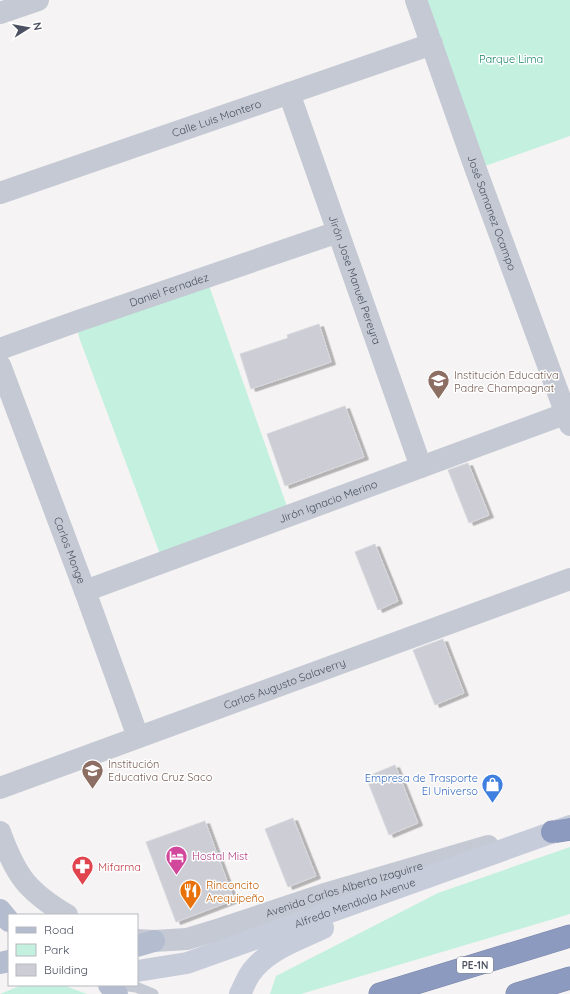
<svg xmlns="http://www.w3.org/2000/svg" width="570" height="994" font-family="Quicksand,sans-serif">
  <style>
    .green { fill: #c4f0df }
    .building { fill: #cdced5; stroke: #d7d8de; filter: url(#shadow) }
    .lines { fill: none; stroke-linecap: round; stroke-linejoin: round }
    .motorway-casing { stroke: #7884ab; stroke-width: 23 }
    .service { stroke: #c4c9d4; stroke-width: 11 }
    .minor { stroke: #c4c9d4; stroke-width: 22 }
    .tertiary { stroke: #c4c9d4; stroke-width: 22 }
    .secondary { stroke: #c7ccda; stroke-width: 22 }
    .primary { stroke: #b4bcd0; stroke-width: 22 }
    .motorway { stroke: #8d9abf; stroke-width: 22 }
    .labels { text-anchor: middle; stroke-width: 3; stroke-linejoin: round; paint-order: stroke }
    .shield { fill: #fff; stroke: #818590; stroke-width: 1 }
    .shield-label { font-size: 10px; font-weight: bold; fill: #4b5160 }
    .park-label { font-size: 11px; fill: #1a8367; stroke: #fff }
    .street-label { font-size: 11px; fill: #4b5160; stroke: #fff }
    .education-label { font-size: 11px; fill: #785e54; stroke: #fff; text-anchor: start }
    .shop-label { font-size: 11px; fill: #366cbe; stroke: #fff; text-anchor: end }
    .hotel-label { font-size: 11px; fill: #b23c85; stroke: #fff; text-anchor: start }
    .health-label { font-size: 11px; fill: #be3a42; stroke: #fff; text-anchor: start }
    .food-label { font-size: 11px; fill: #c56008; stroke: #fff; text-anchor: start }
  </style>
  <defs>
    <filter id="shadow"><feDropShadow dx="4.5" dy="2.5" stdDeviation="0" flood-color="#0004"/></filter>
  </defs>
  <rect width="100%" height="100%" fill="#f5f3f3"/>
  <path class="green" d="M 427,0 L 570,0 L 570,136 L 485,166 Z
    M 206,277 L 290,515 L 163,562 L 80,340 L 75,322 Z
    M 570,847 L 570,914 L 301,994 L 270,994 L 276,976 L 438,893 Z
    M 22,985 L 63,985 L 87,994 L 0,994 Z"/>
  <path class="building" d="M 319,324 L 331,362 L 251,389 L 240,354 L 288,338 L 287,335 Z
    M 345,406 L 364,457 L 285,486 L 267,434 Z
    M 468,463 L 489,515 L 469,523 L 448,470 Z
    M 375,544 L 398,601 L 378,610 L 355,552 Z
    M 443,639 L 464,693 L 435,705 L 413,650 Z
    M 395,765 L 418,823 L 389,835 L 366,777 Z
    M 293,818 L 316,876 L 288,887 L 265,829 Z
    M 205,821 L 234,900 L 176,922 L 146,842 Z"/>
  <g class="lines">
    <defs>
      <path id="motorway" d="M 552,832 L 570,829
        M 380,994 L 570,936
        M 517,994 L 570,978"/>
    </defs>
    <use href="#motorway" class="motorway-casing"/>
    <path class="service" d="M 121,985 L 136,987 L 153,994"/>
    <g class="minor">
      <path id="s1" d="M 416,0 L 476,170 L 570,425"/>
      <path d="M 0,13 L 38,0"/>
      <path id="s2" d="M 289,93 L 421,467"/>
      <path id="s3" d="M 0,193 L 432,44"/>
      <path id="s4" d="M 0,349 L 75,322 L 338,232"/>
      <path id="s5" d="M 0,365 L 85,591 L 138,737"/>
      <path id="s6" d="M 85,591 L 570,412"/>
      <path id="s7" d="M 0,788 L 570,579"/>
    </g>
    <g class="tertiary">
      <path d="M 0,832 C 16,876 27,891 67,915"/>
      <path id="s8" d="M 137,940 L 154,941 L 187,939 L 220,929 L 328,893 L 488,846"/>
    </g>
    <g class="secondary">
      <path id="s9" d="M 137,971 L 187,963 L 570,826"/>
      <path d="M 240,994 C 243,988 246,980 250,974 C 266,950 298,940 323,928"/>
    </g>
    <path class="primary" d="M 0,910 L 9,921
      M 137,946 L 154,941
      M 0,963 L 9,961
      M 109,985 L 117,994"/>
    <use href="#motorway" class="motorway"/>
  </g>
  <defs>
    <symbol id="school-pin" viewBox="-11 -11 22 30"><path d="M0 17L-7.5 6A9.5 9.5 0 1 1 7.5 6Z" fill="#8d6e63" stroke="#fff"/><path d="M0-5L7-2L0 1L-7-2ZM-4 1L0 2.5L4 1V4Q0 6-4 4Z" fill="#fff"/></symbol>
    <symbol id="shop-pin" viewBox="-11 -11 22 30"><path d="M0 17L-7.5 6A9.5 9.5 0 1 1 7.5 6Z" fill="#3f7fe0" stroke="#fff"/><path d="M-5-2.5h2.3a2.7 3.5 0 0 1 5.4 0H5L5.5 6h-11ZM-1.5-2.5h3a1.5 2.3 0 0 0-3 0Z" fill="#fff"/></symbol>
    <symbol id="hotel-pin" viewBox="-11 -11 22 30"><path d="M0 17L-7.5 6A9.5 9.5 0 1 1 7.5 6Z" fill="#d1479c" stroke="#fff"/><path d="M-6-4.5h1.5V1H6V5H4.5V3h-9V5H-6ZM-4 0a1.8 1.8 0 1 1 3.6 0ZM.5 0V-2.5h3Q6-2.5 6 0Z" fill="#fff"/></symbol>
    <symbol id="pharmacy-pin" viewBox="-11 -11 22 30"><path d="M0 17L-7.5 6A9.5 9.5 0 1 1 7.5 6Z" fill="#e0444e" stroke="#fff"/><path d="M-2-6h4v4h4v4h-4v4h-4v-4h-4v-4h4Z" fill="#fff"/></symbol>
    <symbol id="restaurant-pin" viewBox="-11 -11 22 30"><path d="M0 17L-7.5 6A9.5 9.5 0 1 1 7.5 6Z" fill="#e8710a" stroke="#fff"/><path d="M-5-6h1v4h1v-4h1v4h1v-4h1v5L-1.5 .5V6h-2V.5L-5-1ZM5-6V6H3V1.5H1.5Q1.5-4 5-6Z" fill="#fff"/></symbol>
  </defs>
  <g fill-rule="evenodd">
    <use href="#school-pin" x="426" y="368" width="25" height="34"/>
    <use href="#school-pin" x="80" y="758" width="25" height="34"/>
    <use href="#shop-pin" x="480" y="772" width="25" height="34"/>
    <use href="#hotel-pin" x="164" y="844" width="25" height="34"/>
    <use href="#pharmacy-pin" x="70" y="854" width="25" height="34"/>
    <use href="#restaurant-pin" x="178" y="878" width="25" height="34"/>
  </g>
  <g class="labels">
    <rect class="shield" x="457" y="957" width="36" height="16" rx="3"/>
    <g class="shield-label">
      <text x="475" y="969">PE-1N</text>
    </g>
    <g class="park-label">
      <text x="511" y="63">Parque Lima</text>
    </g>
    <g class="street-label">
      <text dy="4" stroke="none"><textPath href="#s3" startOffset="229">Calle Luis Montero</textPath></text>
      <text dy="4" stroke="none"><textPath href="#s1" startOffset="226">José Samanez Ocampo</textPath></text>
      <text dy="4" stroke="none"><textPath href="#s2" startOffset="198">Jirón Jose Manuel Pereyra</textPath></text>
      <text dy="4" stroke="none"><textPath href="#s4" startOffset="179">Daniel Fernadez</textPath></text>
      <text dy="4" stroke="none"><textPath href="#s6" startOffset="259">Jirón Ignacio Merino</textPath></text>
      <text dy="4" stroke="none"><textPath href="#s5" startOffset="198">Carlos Monge</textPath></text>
      <text dy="4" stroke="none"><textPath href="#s7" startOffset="303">Carlos Augusto Salaverry</textPath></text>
      <text dy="4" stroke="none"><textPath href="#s8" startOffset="215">Avenida Carlos Alberto Izaguirre</textPath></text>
      <text dy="4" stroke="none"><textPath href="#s9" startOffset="229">Alfredo Mendiola Avenue</textPath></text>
    </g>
    <g class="education-label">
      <text x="454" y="379">Institución Educativa<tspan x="454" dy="13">Padre Champagnat</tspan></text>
      <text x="108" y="768">Institución<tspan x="108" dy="13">Educativa Cruz Saco</tspan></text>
    </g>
    <g class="shop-label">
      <text x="478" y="782">Empresa de Trasporte<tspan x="478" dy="13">El Universo</tspan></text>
    </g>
    <g class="hotel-label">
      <text x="192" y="860">Hostal Mist</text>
    </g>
    <g class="health-label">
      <text x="98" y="871">Mifarma</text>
    </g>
    <g class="food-label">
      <text x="206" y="889">Rinconcito<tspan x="206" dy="13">Arequipeño</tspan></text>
    </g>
  </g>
  <rect x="8" y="914" width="130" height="72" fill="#ffffff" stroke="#b7b9bf"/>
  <rect x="16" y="927" width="20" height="6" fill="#b4bcd0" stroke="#b7b9bf"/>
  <text x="44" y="934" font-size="12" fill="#4b5160">Road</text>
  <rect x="16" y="944" width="20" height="12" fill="#c4f0df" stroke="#b7b9bf"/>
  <text x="44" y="954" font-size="12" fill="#4b5160">Park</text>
  <rect x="16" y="964" width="20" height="12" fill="#cdced5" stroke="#b7b9bf"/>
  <text x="44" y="974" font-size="12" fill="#4b5160">Building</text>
  <g transform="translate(28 28) rotate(79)" stroke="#ffffff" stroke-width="3" paint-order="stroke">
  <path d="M0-3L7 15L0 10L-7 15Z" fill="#4b5160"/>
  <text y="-6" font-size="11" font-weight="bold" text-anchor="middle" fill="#4b5160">N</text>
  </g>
</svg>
